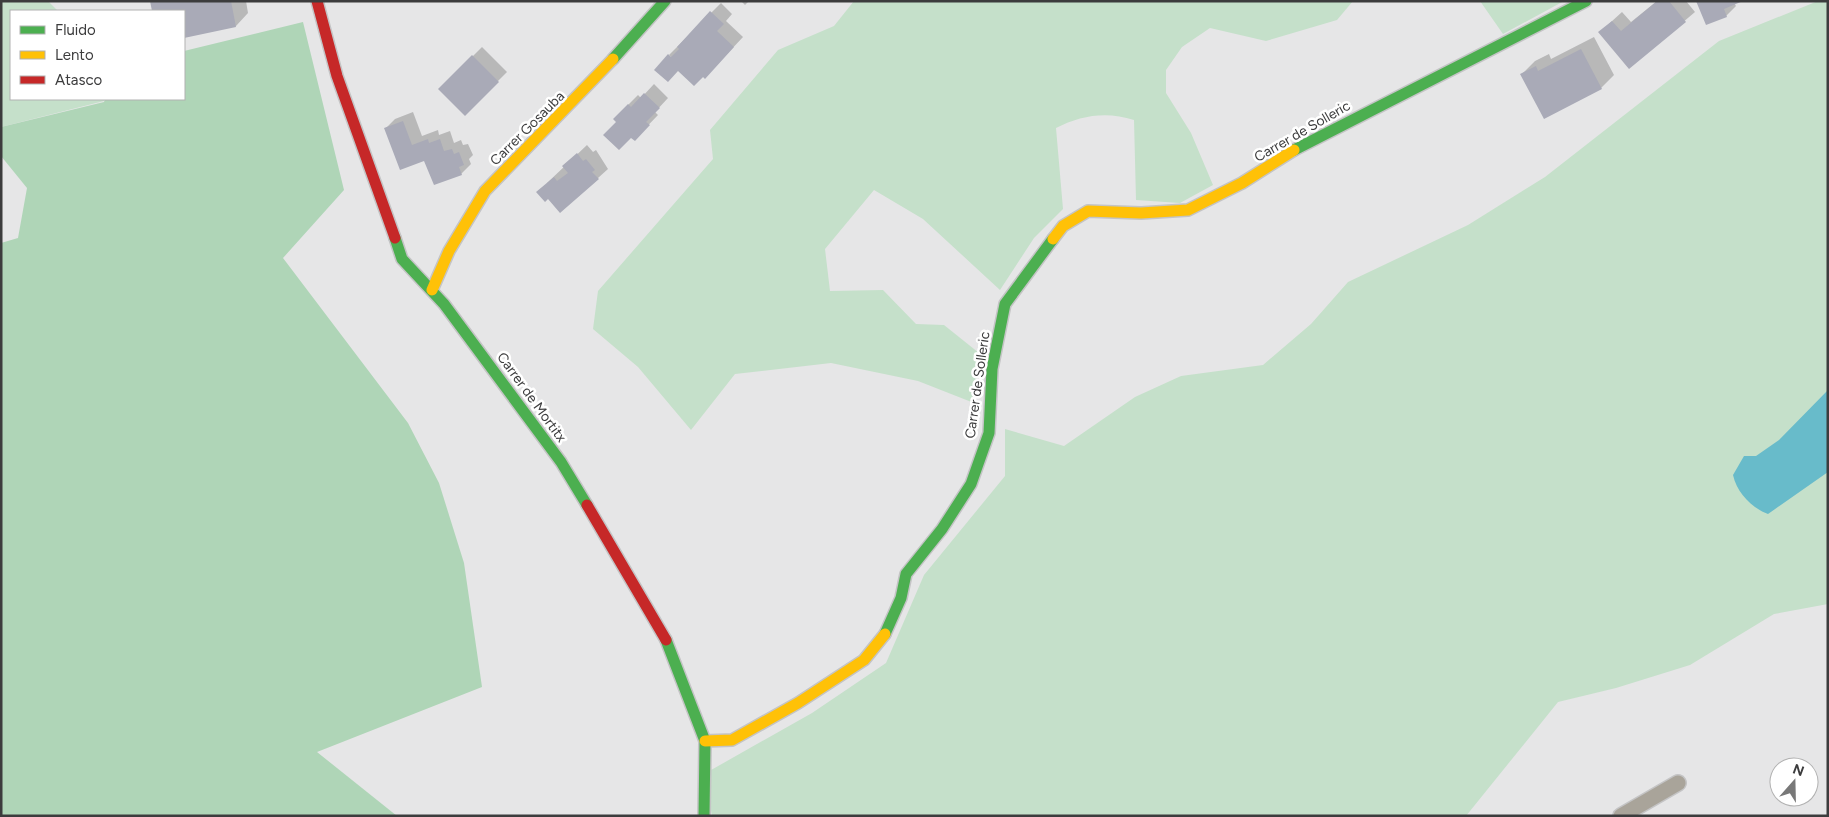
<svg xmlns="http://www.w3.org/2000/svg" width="1829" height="817" font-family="Figtree,sans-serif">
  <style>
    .green { fill: #c5e0ca }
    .forest { fill: #afd5b7 }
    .water { fill: #68bbca }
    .shadow { fill: #0003 }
    .building { fill: #a9aab7 }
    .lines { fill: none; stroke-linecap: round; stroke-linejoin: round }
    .street-casing { stroke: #c4c4c5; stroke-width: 18 }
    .fast-casing { stroke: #c4c4c5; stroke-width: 14 }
    .slow-casing { stroke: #c4c4c5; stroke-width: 14 }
    .jam-casing { stroke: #c4c4c5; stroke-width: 14 }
    .street { stroke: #a9a49a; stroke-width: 15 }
    .fast { stroke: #4caf50; stroke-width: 11 }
    .slow { stroke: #ffc107; stroke-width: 11 }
    .jam { stroke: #c62828; stroke-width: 11 }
    .labels { text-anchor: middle; stroke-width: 5; stroke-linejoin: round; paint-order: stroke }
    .street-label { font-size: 14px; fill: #3c3c3d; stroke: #fff }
  </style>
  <rect width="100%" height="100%" fill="#e6e6e7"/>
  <path class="green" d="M 1,1 L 48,1 L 58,11 L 11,11 L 11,99 L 105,99 L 104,101 L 1,127 Z
    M 854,1 L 1353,1 L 1337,20 L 1266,41 L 1210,28 L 1182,47 L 1166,70 L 1166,93 L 1191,133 L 1213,185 L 1180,203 L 1136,200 L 1134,120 C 1107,111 1081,115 1056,128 L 1063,209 L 1034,238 L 1000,290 L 923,219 L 874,190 L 825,249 L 830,291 L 883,290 L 916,324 L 944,325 L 979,353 L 974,403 L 918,381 L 831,363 L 735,374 L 691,430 L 638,367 L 593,329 L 598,291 L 713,159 L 710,130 L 778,50 L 834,26 Z
    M 1480,1 L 1564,1 L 1503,34 Z
    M 1818,1 L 1828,1 L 1828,604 L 1774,614 L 1690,665 L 1616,688 L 1558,702 L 1466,816 L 712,816 L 704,774 L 812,713 L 886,663 L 924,575 L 1005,476 L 1005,429 L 1064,446 L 1135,397 L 1181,376 L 1263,365 L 1311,324 L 1348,282 L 1468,225 L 1545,177 L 1719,41 Z"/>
  <path class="forest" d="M 303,22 L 344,190 L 283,258 L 408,423 L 439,483 L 464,563 L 482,687 L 317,752 L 397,816 L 1,816 L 1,243 L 18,238 L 27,188 L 1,156 L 1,127 L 104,102 L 105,99 L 184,99 L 184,51 Z"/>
  <path class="water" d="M 1828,390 L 1828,472 L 1768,514 C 1752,508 1737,493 1733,475 L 1744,456 L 1756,456 L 1779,440 Z"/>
  <path class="shadow" d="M 246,1 L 248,13 L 236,26 L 184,37 L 184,11 L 153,11 L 151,2 Z
    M 741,1 L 749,1 L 745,5 Z
    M 1657,1 L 1686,1 L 1695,12 L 1629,68 L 1600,32 L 1622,12 L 1631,22 Z
    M 1698,1 L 1734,3 L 1736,6 L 1726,16 Z
    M 721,3 L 732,14 L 726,21 L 743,37 L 714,68 L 694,84 L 669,55 Z
    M 1594,37 L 1614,75 L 1601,88 L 1522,74 L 1535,61 L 1549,54 L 1551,59 Z
    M 482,47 L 507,72 L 465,114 L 440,89 Z
    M 654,84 L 668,98 L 655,112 L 658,115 L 635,139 L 614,119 L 638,95 L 641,98 Z
    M 413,112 L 422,136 L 438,130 L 439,135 L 450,131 L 454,143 L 461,140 L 463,145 L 468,144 L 473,155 L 469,159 L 471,164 L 461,174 L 425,159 L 386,128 L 395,119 Z
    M 587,145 L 593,152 L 596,150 L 608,169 L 598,178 L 547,183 Z"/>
  <path class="building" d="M 150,1 L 231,1 L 236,27 L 184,38 L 184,11 L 152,11 Z
    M 1657,1 L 1669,1 L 1686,22 L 1629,69 L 1598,32 L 1612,21 L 1621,31 Z
    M 1696,1 L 1743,1 L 1724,9 L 1727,17 L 1706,25 Z
    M 710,11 L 724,24 L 717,31 L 734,47 L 705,79 L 703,77 L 694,86 L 678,71 L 668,82 L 654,70 L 668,54 L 671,57 L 679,49 L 677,47 Z
    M 1581,49 L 1602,89 L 1544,119 L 1520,74 L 1536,66 L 1538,71 Z
    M 472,55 L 499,82 L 465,116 L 438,89 Z
    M 644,93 L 660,108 L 646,122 L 650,125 L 635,141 L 631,138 L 619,150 L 603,135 L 616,122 L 613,119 L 628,104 L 631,107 Z
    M 403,121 L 412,145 L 428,139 L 429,143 L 440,139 L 444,151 L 452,149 L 454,154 L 459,152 L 464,165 L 459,167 L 462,175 L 434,185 L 424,161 L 400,170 L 384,128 Z
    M 577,153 L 583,161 L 586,159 L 595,170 L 592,172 L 599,179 L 560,213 L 548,199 L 545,202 L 536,192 L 554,177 L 557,181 L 568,173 L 562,166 Z"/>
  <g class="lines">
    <defs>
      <path id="street" d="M 1621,816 L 1678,783"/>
      <path id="fast" d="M 613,59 L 665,1
        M 1294,150 L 1586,1
        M 395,238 L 402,259 L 444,304 L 561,462 L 587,505
        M 885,634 L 901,598 L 906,574 L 942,529 L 971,484 L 989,433 L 992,369 L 1005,304 L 1053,239
        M 666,640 L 705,741 L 704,816"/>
      <path id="slow" d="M 1053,239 L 1063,226 L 1088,211 L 1141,213 L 1188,210 L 1242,183 L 1294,150
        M 432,290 L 449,251 L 485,191 L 613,59
        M 705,741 L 732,740 L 798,703 L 864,660 L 885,634"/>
      <path id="jam" d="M 317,1 L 337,76 L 395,238
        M 587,505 L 666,640"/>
    </defs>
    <use href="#street" class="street-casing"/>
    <use href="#fast" class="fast-casing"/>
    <use href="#slow" class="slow-casing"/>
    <use href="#jam" class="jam-casing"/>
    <use href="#street" class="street"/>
    <use href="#fast" class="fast"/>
    <use href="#slow" class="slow"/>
    <use href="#jam" class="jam"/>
  </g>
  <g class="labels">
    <g class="street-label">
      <text transform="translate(527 128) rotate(-45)" y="5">Carrer Gosauba</text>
      <text transform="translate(1302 131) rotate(-30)" y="5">Carrer de Solleric</text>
      <text transform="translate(977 385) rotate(-82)" y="5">Carrer de Solleric</text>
      <text transform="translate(532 397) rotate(54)" y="5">Carrer de Mortitx</text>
    </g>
  </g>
  <rect width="1829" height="817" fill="none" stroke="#3c3c3d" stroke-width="5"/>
  <rect x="10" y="10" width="175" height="90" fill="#ffffff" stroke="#b1b1b1"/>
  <rect x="20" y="26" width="25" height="8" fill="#4caf50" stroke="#b1b1b1"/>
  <text x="55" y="35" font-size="15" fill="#3c3c3d">Fluido</text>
  <rect x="20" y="51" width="25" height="8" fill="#ffc107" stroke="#b1b1b1"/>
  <text x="55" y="60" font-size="15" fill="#3c3c3d">Lento</text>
  <rect x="20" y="76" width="25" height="8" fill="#c62828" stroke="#b1b1b1"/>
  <text x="55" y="85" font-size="15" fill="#3c3c3d">Atasco</text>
  <g transform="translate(1794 782) rotate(20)"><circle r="24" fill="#ffffff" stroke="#b1b1b1"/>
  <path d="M0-4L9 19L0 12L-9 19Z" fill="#787878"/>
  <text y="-8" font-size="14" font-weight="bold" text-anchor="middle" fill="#3c3c3d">N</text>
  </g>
</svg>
